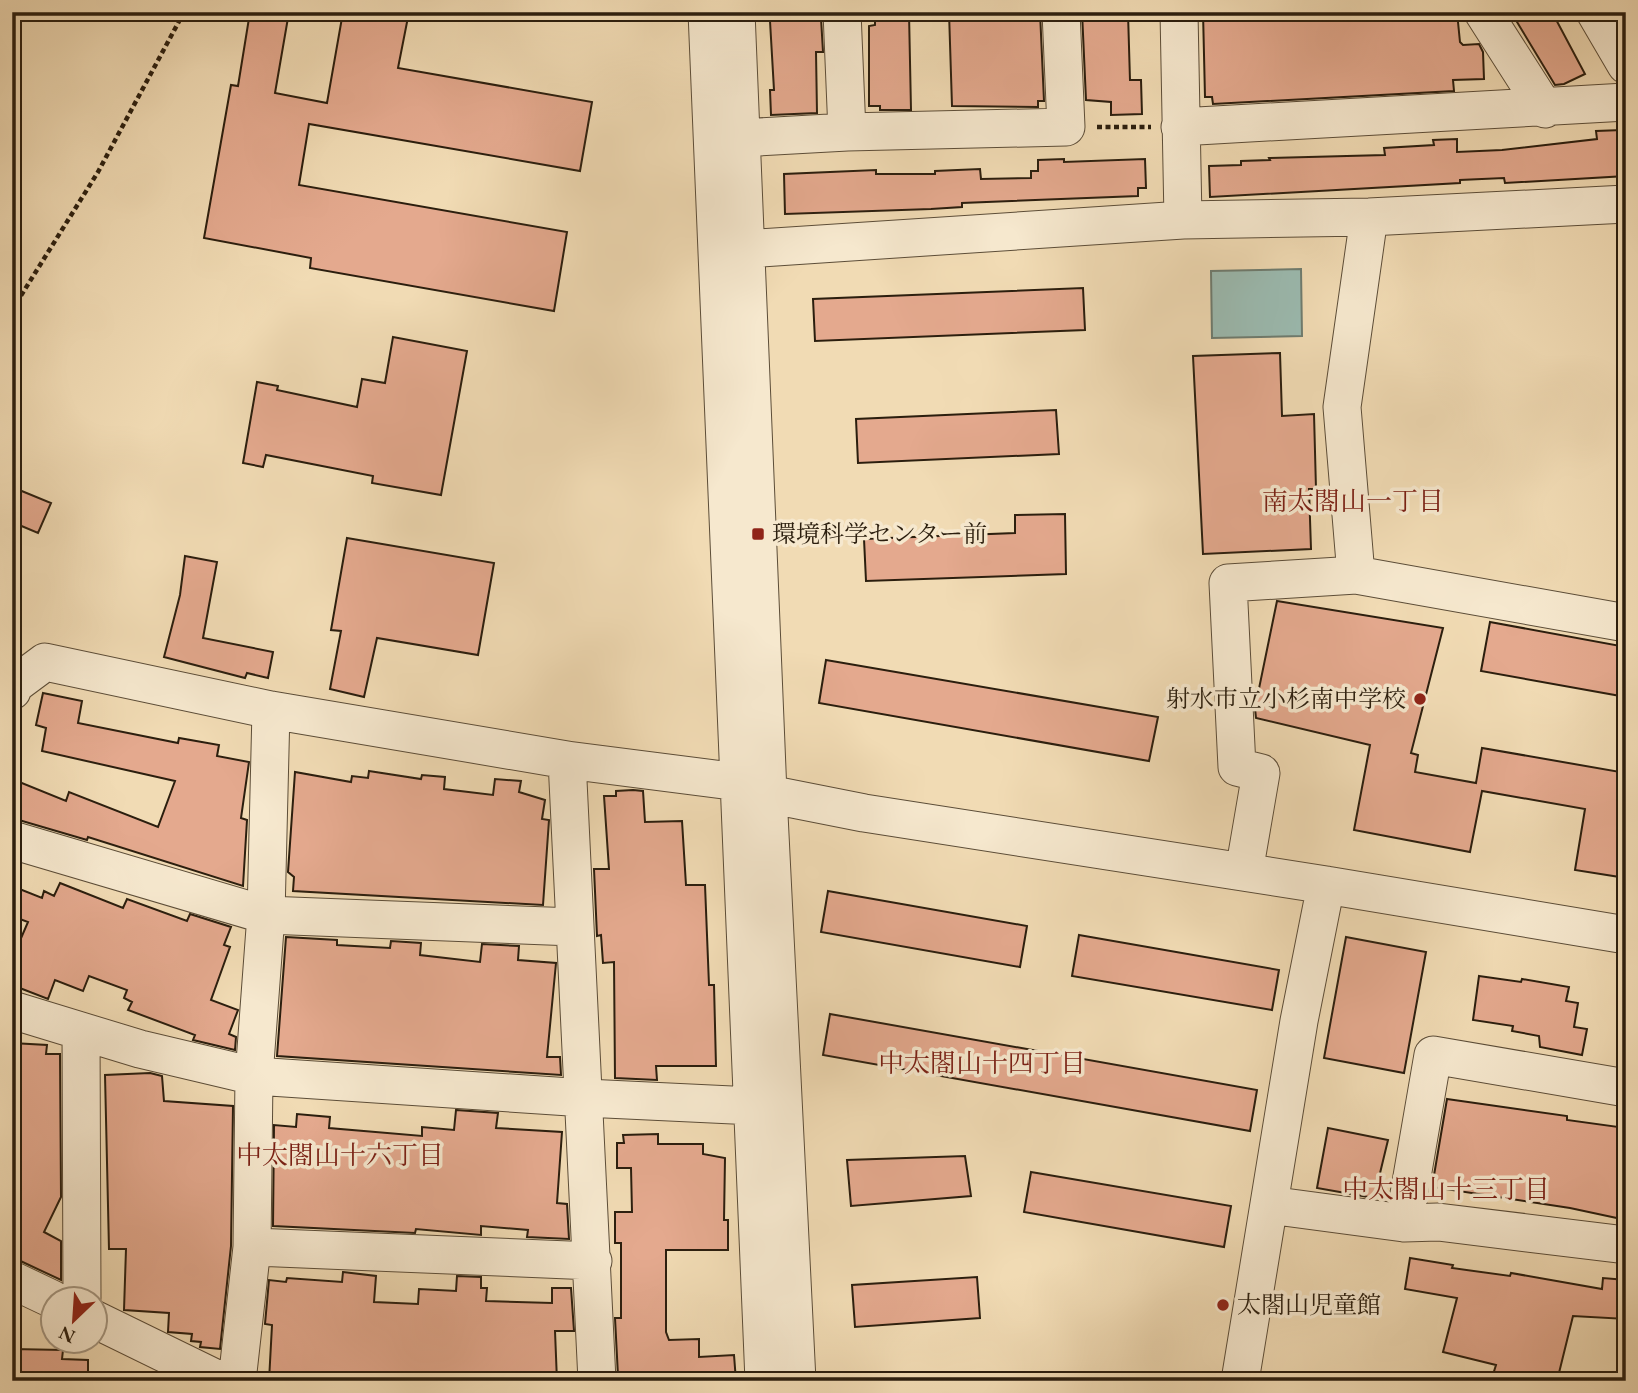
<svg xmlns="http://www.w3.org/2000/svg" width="1638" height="1393" font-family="'EB Garamond','Noto Serif JP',serif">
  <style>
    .water { fill: #9bbbb1; stroke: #6e7c70; stroke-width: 2 }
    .building { fill: #e4a98e; stroke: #2b1e0e; stroke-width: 2 }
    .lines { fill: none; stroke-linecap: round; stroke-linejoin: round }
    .minor-casing { stroke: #5c4d38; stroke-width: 39 }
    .path { stroke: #2b1e0e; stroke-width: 4.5; stroke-dasharray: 5 3.5; stroke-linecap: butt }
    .minor { stroke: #f6e8ce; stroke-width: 37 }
    .poi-dot { fill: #8f2418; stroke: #f6e8ce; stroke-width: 2.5 }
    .labels { text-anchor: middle; stroke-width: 7; stroke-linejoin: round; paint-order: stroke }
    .poi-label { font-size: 24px; fill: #2b1e0e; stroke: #f6e8ce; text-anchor: start }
    .neighbourhood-label { font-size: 26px; fill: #7a1f14; stroke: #f6e8ce }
  </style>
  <rect width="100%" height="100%" fill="#f1dbb4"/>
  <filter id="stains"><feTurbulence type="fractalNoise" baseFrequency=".00286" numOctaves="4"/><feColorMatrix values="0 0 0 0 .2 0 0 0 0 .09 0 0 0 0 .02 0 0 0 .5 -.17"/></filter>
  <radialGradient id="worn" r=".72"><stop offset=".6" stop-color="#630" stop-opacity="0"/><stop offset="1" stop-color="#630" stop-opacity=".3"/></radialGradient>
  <path class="water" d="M 1301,269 L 1302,336 L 1212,338 L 1211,271 Z"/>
  <path class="building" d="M 250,12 L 289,12 L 275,93 L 327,103 L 343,12 L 409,12 L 398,68 L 592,102 L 580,171 L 309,124 L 299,185 L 567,232 L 554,311 L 310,268 L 311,258 L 204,238 L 231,85 L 238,86 Z
    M 949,12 L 1040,12 L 1044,101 L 1038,101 L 1038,107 L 952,106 Z
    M 1082,12 L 1128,13 L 1130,80 L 1141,80 L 1142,114 L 1111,115 L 1111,102 L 1086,100 Z
    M 1203,12 L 1457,12 L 1460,42 L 1463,45 L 1479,44 L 1483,52 L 1484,79 L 1453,80 L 1454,91 L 1213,104 L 1212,97 L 1205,97 Z
    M 1511,12 L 1552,12 L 1585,74 L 1564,84 L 1555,85 Z
    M 909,13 L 911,110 L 880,110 L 880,106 L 869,106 L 869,26 L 875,25 L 875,14 Z
    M 821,18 L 823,52 L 816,52 L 817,113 L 771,115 L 770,90 L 774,90 L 770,21 Z
    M 1622,130 L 1622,133 L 1626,133 L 1626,176 L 1505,183 L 1504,178 L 1460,180 L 1460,183 L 1210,197 L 1209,166 L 1241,165 L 1241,161 L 1270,160 L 1269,158 L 1385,155 L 1384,148 L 1434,145 L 1433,140 L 1457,139 L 1457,152 L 1502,150 L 1597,139 L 1596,131 Z
    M 1064,159 L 1064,162 L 1145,159 L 1146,188 L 1138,188 L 1138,196 L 962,203 L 962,207 L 931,209 L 785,214 L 784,174 L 876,170 L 876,174 L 935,174 L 935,171 L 980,169 L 981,179 L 1031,178 L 1031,171 L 1038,171 L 1038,160 Z
    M 1083,288 L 1085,330 L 815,341 L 813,299 Z
    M 393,337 L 467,351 L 441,495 L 372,483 L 373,476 L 266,455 L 263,467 L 243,463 L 257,382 L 278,386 L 277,390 L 357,407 L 362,379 L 385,383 Z
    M 1280,353 L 1282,416 L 1314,414 L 1316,489 L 1309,489 L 1311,549 L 1203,554 L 1193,356 Z
    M 1056,410 L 1059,454 L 858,463 L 856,419 Z
    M 12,487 L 51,503 L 38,533 L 12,522 Z
    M 1065,514 L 1066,574 L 866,581 L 864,539 L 1015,533 L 1015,515 Z
    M 347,538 L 494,563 L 478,655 L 377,638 L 364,697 L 330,689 L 341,631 L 331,630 Z
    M 185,556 L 217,562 L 203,638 L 273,652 L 268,678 L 247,673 L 245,678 L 164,657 L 180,595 Z
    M 1277,601 L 1443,628 L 1411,753 L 1418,755 L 1415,772 L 1476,783 L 1482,748 L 1626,773 L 1626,878 L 1575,870 L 1585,809 L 1482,791 L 1470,852 L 1354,830 L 1370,745 L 1256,718 L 1255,708 Z
    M 1490,622 L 1626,647 L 1626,697 L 1481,671 Z
    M 826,660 L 1158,717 L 1149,761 L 819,703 Z
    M 43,693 L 82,701 L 78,723 L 178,743 L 179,738 L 219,745 L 217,756 L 249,762 L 241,818 L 247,820 L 243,886 L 88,837 L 87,840 L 12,818 L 12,779 L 66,801 L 69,792 L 158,827 L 175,781 L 42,751 L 46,728 L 36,725 Z
    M 369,771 L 421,779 L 422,775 L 445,777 L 444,789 L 493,795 L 495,779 L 521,781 L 519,792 L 545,800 L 542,819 L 549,820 L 543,905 L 293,891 L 294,877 L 288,872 L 295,772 L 351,782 L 352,776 L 368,778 Z
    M 633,790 L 643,791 L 645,822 L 682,821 L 686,885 L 705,885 L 709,985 L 714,985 L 716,1066 L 656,1066 L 657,1080 L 615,1078 L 614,962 L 603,963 L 601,935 L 597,936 L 594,869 L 609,869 L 604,796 L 616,796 L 616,791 Z
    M 60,883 L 123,908 L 127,899 L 187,921 L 190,914 L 231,927 L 224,945 L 230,947 L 211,1000 L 238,1010 L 229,1034 L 236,1037 L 235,1050 L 193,1040 L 195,1035 L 128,1010 L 132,1002 L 124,998 L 127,990 L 89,976 L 83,991 L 55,980 L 48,999 L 12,985 L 12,959 L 28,922 L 12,916 L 12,886 L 42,898 L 44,891 L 54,896 Z
    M 828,891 L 1027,926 L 1020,967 L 821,932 Z
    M 1079,935 L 1279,970 L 1272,1010 L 1072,976 Z
    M 286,937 L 337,940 L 337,945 L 390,948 L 391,941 L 421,943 L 420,955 L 480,962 L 482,944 L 519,946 L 518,960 L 556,963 L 547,1057 L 560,1057 L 561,1075 L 277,1056 Z
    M 1346,937 L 1426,952 L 1404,1073 L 1324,1058 Z
    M 1479,976 L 1521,982 L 1522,979 L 1569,987 L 1566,1001 L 1578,1003 L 1574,1027 L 1587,1029 L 1582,1055 L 1540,1047 L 1539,1036 L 1512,1031 L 1513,1026 L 1473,1020 Z
    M 830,1014 L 1257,1090 L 1250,1131 L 823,1055 Z
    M 12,1043 L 47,1045 L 46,1054 L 60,1054 L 61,1197 L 44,1232 L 61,1241 L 61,1280 L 12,1257 Z
    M 150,1073 L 162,1076 L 164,1101 L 233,1106 L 231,1246 L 220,1349 L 200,1347 L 201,1342 L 191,1341 L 192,1334 L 168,1332 L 169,1313 L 124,1310 L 126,1249 L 109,1249 L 105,1075 Z
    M 1447,1099 L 1567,1116 L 1567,1120 L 1626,1128 L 1626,1220 L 1570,1208 L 1432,1187 Z
    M 456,1110 L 498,1113 L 496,1128 L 562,1132 L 557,1203 L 567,1204 L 569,1239 L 527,1237 L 528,1230 L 481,1226 L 481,1235 L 416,1229 L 415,1233 L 273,1226 L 274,1125 L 296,1127 L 297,1114 L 330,1117 L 329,1128 L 422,1136 L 422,1127 L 454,1130 Z
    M 1328,1128 L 1388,1140 L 1374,1198 L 1317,1188 Z
    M 658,1134 L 658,1144 L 703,1144 L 703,1154 L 725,1158 L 724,1220 L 728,1220 L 728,1250 L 666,1250 L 666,1332 L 669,1340 L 699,1339 L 699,1357 L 734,1355 L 736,1381 L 675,1381 L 675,1376 L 618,1376 L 615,1318 L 621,1318 L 621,1243 L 615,1243 L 615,1212 L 632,1212 L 631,1168 L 617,1168 L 617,1143 L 624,1143 L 623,1135 Z
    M 965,1156 L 971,1196 L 851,1206 L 847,1160 Z
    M 1031,1172 L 1231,1206 L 1224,1247 L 1024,1212 Z
    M 1410,1258 L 1453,1265 L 1452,1268 L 1510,1276 L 1511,1273 L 1602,1289 L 1603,1278 L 1626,1280 L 1626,1319 L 1573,1316 L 1557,1381 L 1491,1381 L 1496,1365 L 1443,1352 L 1457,1298 L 1405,1289 Z
    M 343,1272 L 376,1276 L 374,1302 L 418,1304 L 419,1289 L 456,1291 L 457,1276 L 481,1277 L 481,1288 L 487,1288 L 486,1301 L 552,1303 L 552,1288 L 571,1288 L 574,1331 L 555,1331 L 557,1381 L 269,1381 L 272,1325 L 265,1324 L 269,1280 L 286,1282 L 287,1278 L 342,1282 Z
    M 977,1277 L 980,1318 L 855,1327 L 852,1285 Z
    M 12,1349 L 63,1350 L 62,1359 L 88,1360 L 88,1381 L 12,1381 Z"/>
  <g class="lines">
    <defs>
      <path id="minor" d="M 707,12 L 764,1381
        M 736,12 L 768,794 L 797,1381
        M 1179,12 L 1183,220
        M 1483,12 L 1545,109
        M 1595,12 L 1626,65
        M 1180,127 L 1626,102
        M 847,132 L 1066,127 L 1061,12
        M 740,138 L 847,132 L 842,12
        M 1369,217 L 1342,407 L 1356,575 L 1626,623
        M 745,249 L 1183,220 L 1369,217 L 1626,204
        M 12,691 L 14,685 L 45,662 L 271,710 L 567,760 L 739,782 L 768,794 L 864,813 L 1326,885 L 1626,935
        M 567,760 L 597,1381
        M 12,840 L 266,915 L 574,927
        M 1244,872 L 1261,773 L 1237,767 L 1228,583 L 1356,575
        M 12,1010 L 140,1049 L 254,1076 L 585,1098 L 775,1107
        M 81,1031 L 82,1298
        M 1269,1205 L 1404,1223 L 1438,1222 L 1626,1245
        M 1404,1223 L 1433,1055 L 1626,1088
        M 252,1247 L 593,1261
        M 12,1280 L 52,1299
        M 94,1319 L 221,1381
        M 237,1381 L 252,1247 L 254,1076 L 266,915 L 271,710
        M 1240,1381 L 1299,1021 L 1326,885"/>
    </defs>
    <use href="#minor" class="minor-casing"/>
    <path class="path" d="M 1097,127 L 1151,127
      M 12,310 L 98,172 L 184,12"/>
    <use href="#minor" class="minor"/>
  </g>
  <g class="poi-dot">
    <rect x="751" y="527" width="14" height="14" rx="3.5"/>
    <circle cx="1420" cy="699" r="7"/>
    <circle cx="1223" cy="1305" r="7"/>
  </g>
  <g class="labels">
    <g class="poi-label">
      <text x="772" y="542">環境科学センター前</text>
      <text x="1406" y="707" text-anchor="end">射水市立小杉南中学校</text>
      <text x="1237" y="1313">太閤山児童館</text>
    </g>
    <g class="neighbourhood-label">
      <text x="1353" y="510">南太閤山一丁目</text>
      <text x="982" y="1072">中太閤山十四丁目</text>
      <text x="340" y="1164">中太閤山十六丁目</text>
      <text x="1446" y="1198">中太閤山十三丁目</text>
    </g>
  </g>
  <rect width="1638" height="1393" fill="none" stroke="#f1dbb4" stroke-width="42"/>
  <rect x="14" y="14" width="1610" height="1365" fill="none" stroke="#2b1e0e" stroke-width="3.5"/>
  <rect x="21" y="21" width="1596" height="1351" fill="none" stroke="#2b1e0e" stroke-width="2"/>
  <g transform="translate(74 1320) rotate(205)"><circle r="33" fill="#f6e8ce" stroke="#a59781" stroke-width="2"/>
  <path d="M0-5L12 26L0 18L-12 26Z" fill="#8f2418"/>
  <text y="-10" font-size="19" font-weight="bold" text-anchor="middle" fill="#2b1e0e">N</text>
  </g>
  <rect width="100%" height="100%" filter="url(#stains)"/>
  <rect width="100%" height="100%" fill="url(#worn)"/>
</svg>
